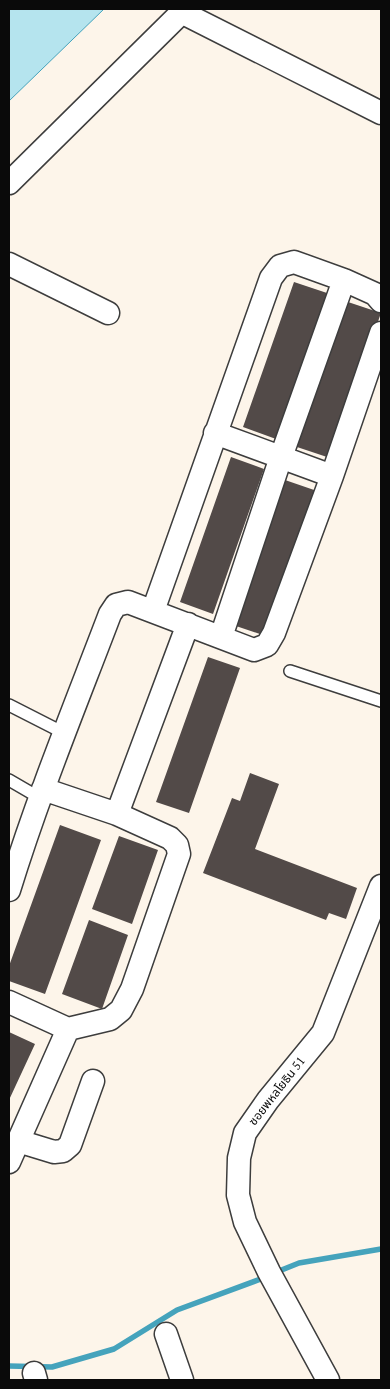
<svg xmlns="http://www.w3.org/2000/svg" width="390" height="1389" font-family="'PT Serif','Noto Sans Thai',serif">
  <style>
    .water { fill: #b5e4ee; stroke: #45a3bc }
    .lines { fill: none; stroke-linecap: round; stroke-linejoin: round }
    .stream { stroke: #45a3bc; stroke-width: 5.5 }
    .building { fill: #524a48 }
    .service-casing { stroke: #3d3d3d; stroke-width: 14 }
    .minor-casing { stroke: #3d3d3d; stroke-width: 25 }
    .service { stroke: #fff; stroke-width: 11 }
    .minor { stroke: #fff; stroke-width: 22 }
    .labels { text-anchor: middle; stroke-width: 5; stroke-linejoin: round; paint-order: stroke }
    .street-label { font-size: 12px; fill: #0a0a0a; stroke: #fff }
  </style>
  <rect width="100%" height="100%" fill="#fdf5ea"/>
  <path class="water" d="M 9,9 L 104,9 L 9,101 Z"/>
  <g class="lines">
    <path class="stream" d="M 274,1273 L 299,1263 L 381,1249
      M 9,1366 L 52,1367 L 114,1349 L 177,1310 L 266,1277"/>
  </g>
  <path class="building" d="M 294,282 L 327,293 L 276,439 L 243,427 Z
    M 348,302 L 381,313 L 330,458 L 297,447 Z
    M 231,457 L 264,469 L 213,614 L 180,602 Z
    M 285,480 L 317,491 L 266,636 L 233,625 Z
    M 208,657 L 240,668 L 189,813 L 156,802 Z
    M 250,773 L 279,784 L 255,849 L 357,888 L 346,919 L 329,913 L 326,920 L 203,873 L 232,798 L 240,801 Z
    M 60,825 L 101,840 L 45,994 L 9,981 L 9,966 Z
    M 119,836 L 158,850 L 132,924 L 92,909 Z
    M 89,920 L 128,935 L 102,1009 L 62,994 Z
    M 9,1032 L 35,1044 L 9,1100 Z"/>
  <g class="lines">
    <defs>
      <path id="service" d="M 290,671 L 381,701
        M 9,705 L 64,733
        M 9,780 L 40,798"/>
      <path id="minor" d="M 181,12 L 381,113
        M 9,183 L 185,9
        M 9,264 L 108,313
        M 215,433 L 332,476
        M 153,611 L 271,278 L 280,266 L 294,262 L 344,280 L 375,294 L 381,301
        M 221,637 L 281,457 L 344,280
        M 43,789 L 117,814 L 188,624
        M 9,890 C 38,796 75,706 110,614 L 116,605 L 128,602 L 254,650 L 267,645 L 274,633 L 332,476 L 381,333
        M 9,1002 L 68,1029 L 110,1019 L 121,1010 L 132,989 L 179,854 L 177,845 L 170,838 L 117,814
        M 18,1141 L 54,1152 L 63,1151 L 70,1145 L 93,1081
        M 9,1162 L 68,1029
        M 166,1334 L 182,1380
        M 34,1373 L 36,1380
        M 328,1380 L 269,1272 L 245,1222 L 238,1195 L 239,1158 L 245,1133 L 268,1100 L 323,1033 L 381,886"/>
    </defs>
    <use href="#service" class="service-casing"/>
    <use href="#minor" class="minor-casing"/>
    <use href="#service" class="service"/>
    <use href="#minor" class="minor"/>
  </g>
  <g class="labels">
    <g class="street-label">
      <text transform="translate(277 1091) rotate(-52)" y="4">ซอยพหลโยธิน 51</text>
    </g>
  </g>
  <rect width="390" height="1389" fill="none" stroke="#0a0a0a" stroke-width="20"/>
</svg>
